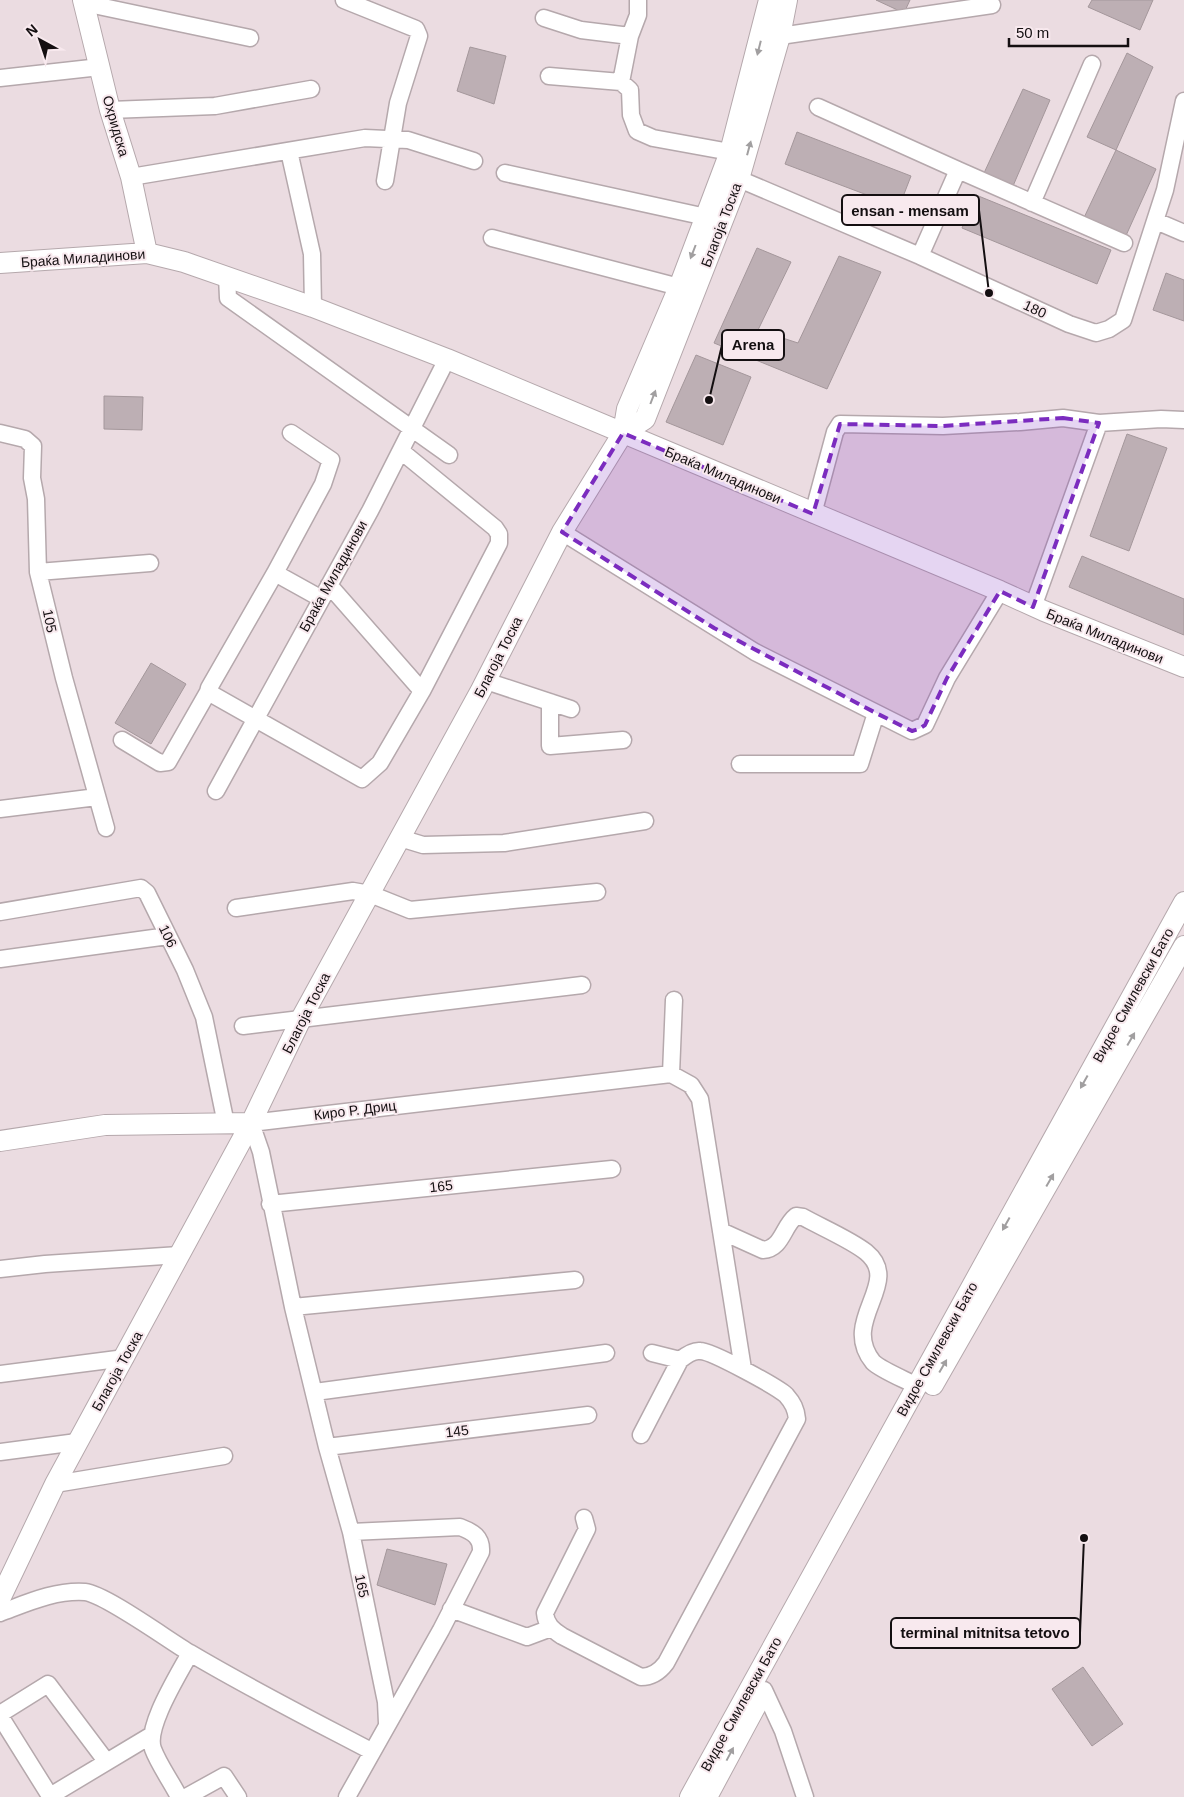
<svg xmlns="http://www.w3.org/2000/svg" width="1184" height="1797" font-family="Helvetica,sans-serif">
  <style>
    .building { fill: #bdafb4; stroke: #a4979b }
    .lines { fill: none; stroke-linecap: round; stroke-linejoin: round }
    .minor-casing { stroke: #b5a8ac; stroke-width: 19 }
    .tertiary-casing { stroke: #b5a8ac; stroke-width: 22 }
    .minor { stroke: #fff; stroke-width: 16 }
    .tertiary { stroke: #fff; stroke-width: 20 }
    .oneway { fill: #a19fa0 }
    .marked { fill: #7b2cbf; fill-opacity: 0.2; stroke: #7b2cbf; stroke-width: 4; stroke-dasharray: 10 6; stroke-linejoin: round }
    .labels { text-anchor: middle; stroke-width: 4; stroke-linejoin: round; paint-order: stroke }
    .street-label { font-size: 14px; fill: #140f11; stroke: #f8e9ee }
    .leader { fill: none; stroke: #140f11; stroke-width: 2 }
    .callout-dot { fill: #140f11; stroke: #f8e9ee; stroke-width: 2 }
    .callout { fill: #f8e9ee; stroke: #140f11; stroke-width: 2 }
    .callout-label { font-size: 15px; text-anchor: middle; font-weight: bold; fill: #140f11 }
  </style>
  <rect width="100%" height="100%" fill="#ebdce1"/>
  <path class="building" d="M 876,0 L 910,0 L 904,13 Z
    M 1092,0 L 1153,0 L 1140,30 L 1088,7 Z
    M 470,47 L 506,56 L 494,104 L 457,91 Z
    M 1127,53 L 1153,67 L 1116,150 L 1087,137 Z
    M 1023,89 L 1050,100 L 1013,186 L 984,173 Z
    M 797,132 L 911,176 L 899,207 L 785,164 Z
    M 1116,150 L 1156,169 L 1124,240 L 1081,224 Z
    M 976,195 L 1111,250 L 1097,284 L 962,228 Z
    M 757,248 L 791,262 L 758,330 L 798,343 L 839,256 L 881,272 L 827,389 L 714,343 Z
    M 1166,273 L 1184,280 L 1184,321 L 1153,310 Z
    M 696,355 L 751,377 L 723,445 L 666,422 Z
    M 104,396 L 143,397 L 142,430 L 104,429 Z
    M 1127,434 L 1167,448 L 1129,551 L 1090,536 Z
    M 1082,556 L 1184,599 L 1184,635 L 1069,587 Z
    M 151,663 L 186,684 L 151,744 L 115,723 Z
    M 387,1549 L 447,1564 L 435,1605 L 377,1585 Z
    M 1083,1667 L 1123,1724 L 1092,1746 L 1052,1689 Z"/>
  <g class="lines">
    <defs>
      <path id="minor" d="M 344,0 L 416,29 L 419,36 L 398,103 L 385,181
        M 84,3 L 250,38
        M 544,18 L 581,30 L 630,36
        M 780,36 L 992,5
        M 549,76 L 621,82 L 630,90 L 631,115 L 637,131 L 653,138 L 730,152
        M 0,78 L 100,67
        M 621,82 L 630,36 L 638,15 L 638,0
        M 818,107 L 958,170 L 920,256
        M 110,110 L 215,106 L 311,89
        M 289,151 L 312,254 L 313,307
        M 958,170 L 1124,243
        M 505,173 L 706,217
        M 131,177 L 365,138 L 408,140 L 474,161
        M 739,179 L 920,256 L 1069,324 L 1096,333 L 1109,329 L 1123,320 L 1165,190 L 1184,101
        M 1032,203 L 1092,64
        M 1156,221 L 1184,233
        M 492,238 L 679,287
        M 227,276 L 228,298 L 449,455
        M 0,433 L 25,439 L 33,446 L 32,478 L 36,499 L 38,572 L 64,678 L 106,828
        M 291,433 L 331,460 L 323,484 L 275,573 L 209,688 L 208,692 L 362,779 L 380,763 L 422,691
        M 813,514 L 835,432 L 840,424 L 943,426 L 1020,422 L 1063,418 L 1099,423
        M 562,532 L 755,652 L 912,731 L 925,725 L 947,678 L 1000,591
        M 38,572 L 150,563
        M 275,573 L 320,598
        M 329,585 L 422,691 L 499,543 L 499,534 L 495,528 L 401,451
        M 1033,607 L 1099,423 L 1161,419 L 1184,420
        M 486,681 L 571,709
        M 550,702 L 550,746 L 623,740
        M 122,740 L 160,763 L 168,762 L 208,692
        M 740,764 L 860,764 L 876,713
        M 216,791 L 370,511 L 447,359
        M 0,809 L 97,797
        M 400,838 L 423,845 L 504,843 L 645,821
        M 236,908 L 353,891 L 370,894 L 410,910 L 597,892
        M 0,912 L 141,888 L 147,893 L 185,970 L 204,1017 L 226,1124
        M 0,959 L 168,936
        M 243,1026 L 582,985
        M 671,1074 L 674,1000
        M 270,1204 L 612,1169
        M 721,1231 L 763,1250 C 782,1249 783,1226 796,1216 L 803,1217 C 821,1227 851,1240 866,1252 C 904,1283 839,1320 873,1362 C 881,1370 906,1380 917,1386
        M 0,1269 L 45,1264 L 179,1255
        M 293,1307 L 575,1280
        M 0,1374 L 125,1358
        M 315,1392 L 606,1353
        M 641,1435 L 680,1360
        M 327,1447 L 588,1415
        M 0,1452 L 77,1442
        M 55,1484 L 224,1456
        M 584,1518 L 587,1529 L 545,1613 C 546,1625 553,1630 562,1636 L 641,1677 C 652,1677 660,1671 666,1663 L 797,1419 C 796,1409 793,1403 786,1395 C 777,1387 712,1351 700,1351 C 693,1350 685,1356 680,1360 L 652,1353
        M 451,1609 L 527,1637 L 551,1628
        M 0,1613 C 27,1603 55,1590 85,1592 C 105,1594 168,1640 190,1653 C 249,1688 310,1719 371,1751
        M 764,1690 L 783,1731 L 805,1797
        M 0,1714 L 48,1684 L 106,1761
        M 0,1716 L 50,1796 L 150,1736
        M 387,1723 L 386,1702 L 351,1532 L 327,1447 L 293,1307 L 261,1152 L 251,1123 L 671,1074 L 691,1085 L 700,1099 L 743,1369
        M 179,1797 C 171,1781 159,1765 153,1749 C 145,1727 179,1674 190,1653
        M 186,1797 L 224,1776 L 238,1797
        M 347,1797 L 441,1630 L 481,1552 C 482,1537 473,1532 460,1527 L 351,1532"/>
      <path id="tertiary" d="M 83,0 L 110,110 L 131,177 L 147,253
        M 0,263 L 147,253 L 184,262 L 313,307 L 447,359 L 1000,591 L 1044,611 L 1184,667
        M 623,433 L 645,419 L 739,179 L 780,36 L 787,0
        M 0,1141 L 105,1125 L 251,1123
        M 933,1385 L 1184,946
        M 0,1599 L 55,1484 L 251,1123 L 302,1017 L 481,690 L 562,532 L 623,433 L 627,409 L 679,287 L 730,152 L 769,0
        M 690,1797 L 1184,902
        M 707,1797 L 758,1702"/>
    </defs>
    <use href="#minor" class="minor-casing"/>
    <use href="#tertiary" class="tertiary-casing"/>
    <use href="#minor" class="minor"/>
    <use href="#tertiary" class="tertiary"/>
  </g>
  <defs><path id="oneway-solid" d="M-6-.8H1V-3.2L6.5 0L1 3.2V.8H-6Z" transform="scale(1.25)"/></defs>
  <g class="oneway">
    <use href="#oneway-solid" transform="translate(759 48) rotate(104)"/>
    <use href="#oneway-solid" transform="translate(749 148) rotate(-75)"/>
    <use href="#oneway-solid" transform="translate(693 252) rotate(111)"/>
    <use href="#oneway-solid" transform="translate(653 397) rotate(-69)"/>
    <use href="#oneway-solid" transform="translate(1131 1039) rotate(-60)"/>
    <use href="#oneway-solid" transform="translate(1084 1082) rotate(119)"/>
    <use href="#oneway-solid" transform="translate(1050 1180) rotate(-60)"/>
    <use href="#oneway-solid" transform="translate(1006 1224) rotate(119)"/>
    <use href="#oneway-solid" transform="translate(943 1366) rotate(-60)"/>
    <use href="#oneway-solid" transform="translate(730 1754) rotate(-62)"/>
  </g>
  <path class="marked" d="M 1063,418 L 1099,423 L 1033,607 L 1000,591 L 947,678 L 925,725 L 919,729 L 912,731 L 876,713 L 714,628 L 562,532 L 623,433 L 813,514 L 840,424 L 943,426 Z"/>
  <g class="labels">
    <g class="street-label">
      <text transform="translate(116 126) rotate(74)" y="5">Охридска</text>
      <text transform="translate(721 225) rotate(-69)" y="5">Благоја Тоска</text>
      <text transform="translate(83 258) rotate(-4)" y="5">Браќа Миладинови</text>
      <text transform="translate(1035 309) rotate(25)" y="5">180</text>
      <text transform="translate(723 475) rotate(23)" y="5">Браќа Миладинови</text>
      <text transform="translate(333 576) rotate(-61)" y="5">Браќа Миладинови</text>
      <text transform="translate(50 621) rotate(79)" y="5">105</text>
      <text transform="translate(1105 636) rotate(22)" y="5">Браќа Миладинови</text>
      <text transform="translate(498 657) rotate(-63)" y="5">Благоја Тоска</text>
      <text transform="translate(168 936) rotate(64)" y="5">106</text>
      <text transform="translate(1133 995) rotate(-61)" y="5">Видое Смилевски Бато</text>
      <text transform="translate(306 1013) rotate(-63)" y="5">Благоја Тоска</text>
      <text transform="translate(355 1110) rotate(-7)" y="5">Киро Р. Дриц</text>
      <text transform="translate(441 1186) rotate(-6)" y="5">165</text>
      <text transform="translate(937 1349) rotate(-61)" y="5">Видое Смилевски Бато</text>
      <text transform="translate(117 1371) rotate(-61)" y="5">Благоја Тоска</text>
      <text transform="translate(457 1431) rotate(-7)" y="5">145</text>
      <text transform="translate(362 1586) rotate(78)" y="5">165</text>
      <text transform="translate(741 1704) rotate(-61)" y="5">Видое Смилевски Бато</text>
    </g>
  </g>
  <path class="leader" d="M989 293L979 210M709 400L722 345M1084 1538L1080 1633"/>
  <g class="callout-dot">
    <circle cx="989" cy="293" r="5"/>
    <circle cx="709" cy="400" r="5"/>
    <circle cx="1084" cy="1538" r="5"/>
  </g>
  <g class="callout">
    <rect x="842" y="195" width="137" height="30" rx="5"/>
    <rect x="722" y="330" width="62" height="30" rx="5"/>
    <rect x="891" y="1618" width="189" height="30" rx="5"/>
  </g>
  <g class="callout-label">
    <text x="910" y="216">ensan - mensam</text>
    <text x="753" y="350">Arena</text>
    <text x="985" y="1638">terminal mitnitsa tetovo</text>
  </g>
  <g transform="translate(40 40) rotate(320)" stroke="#f8e9ee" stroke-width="4" paint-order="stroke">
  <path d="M0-4L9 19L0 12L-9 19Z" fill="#140f11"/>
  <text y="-8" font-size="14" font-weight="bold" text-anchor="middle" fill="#140f11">N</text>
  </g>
  <path d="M1009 38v8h119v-8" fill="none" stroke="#140f11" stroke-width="2.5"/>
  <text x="1016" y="38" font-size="15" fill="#140f11" stroke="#f8e9ee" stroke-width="4" paint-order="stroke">50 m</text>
</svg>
